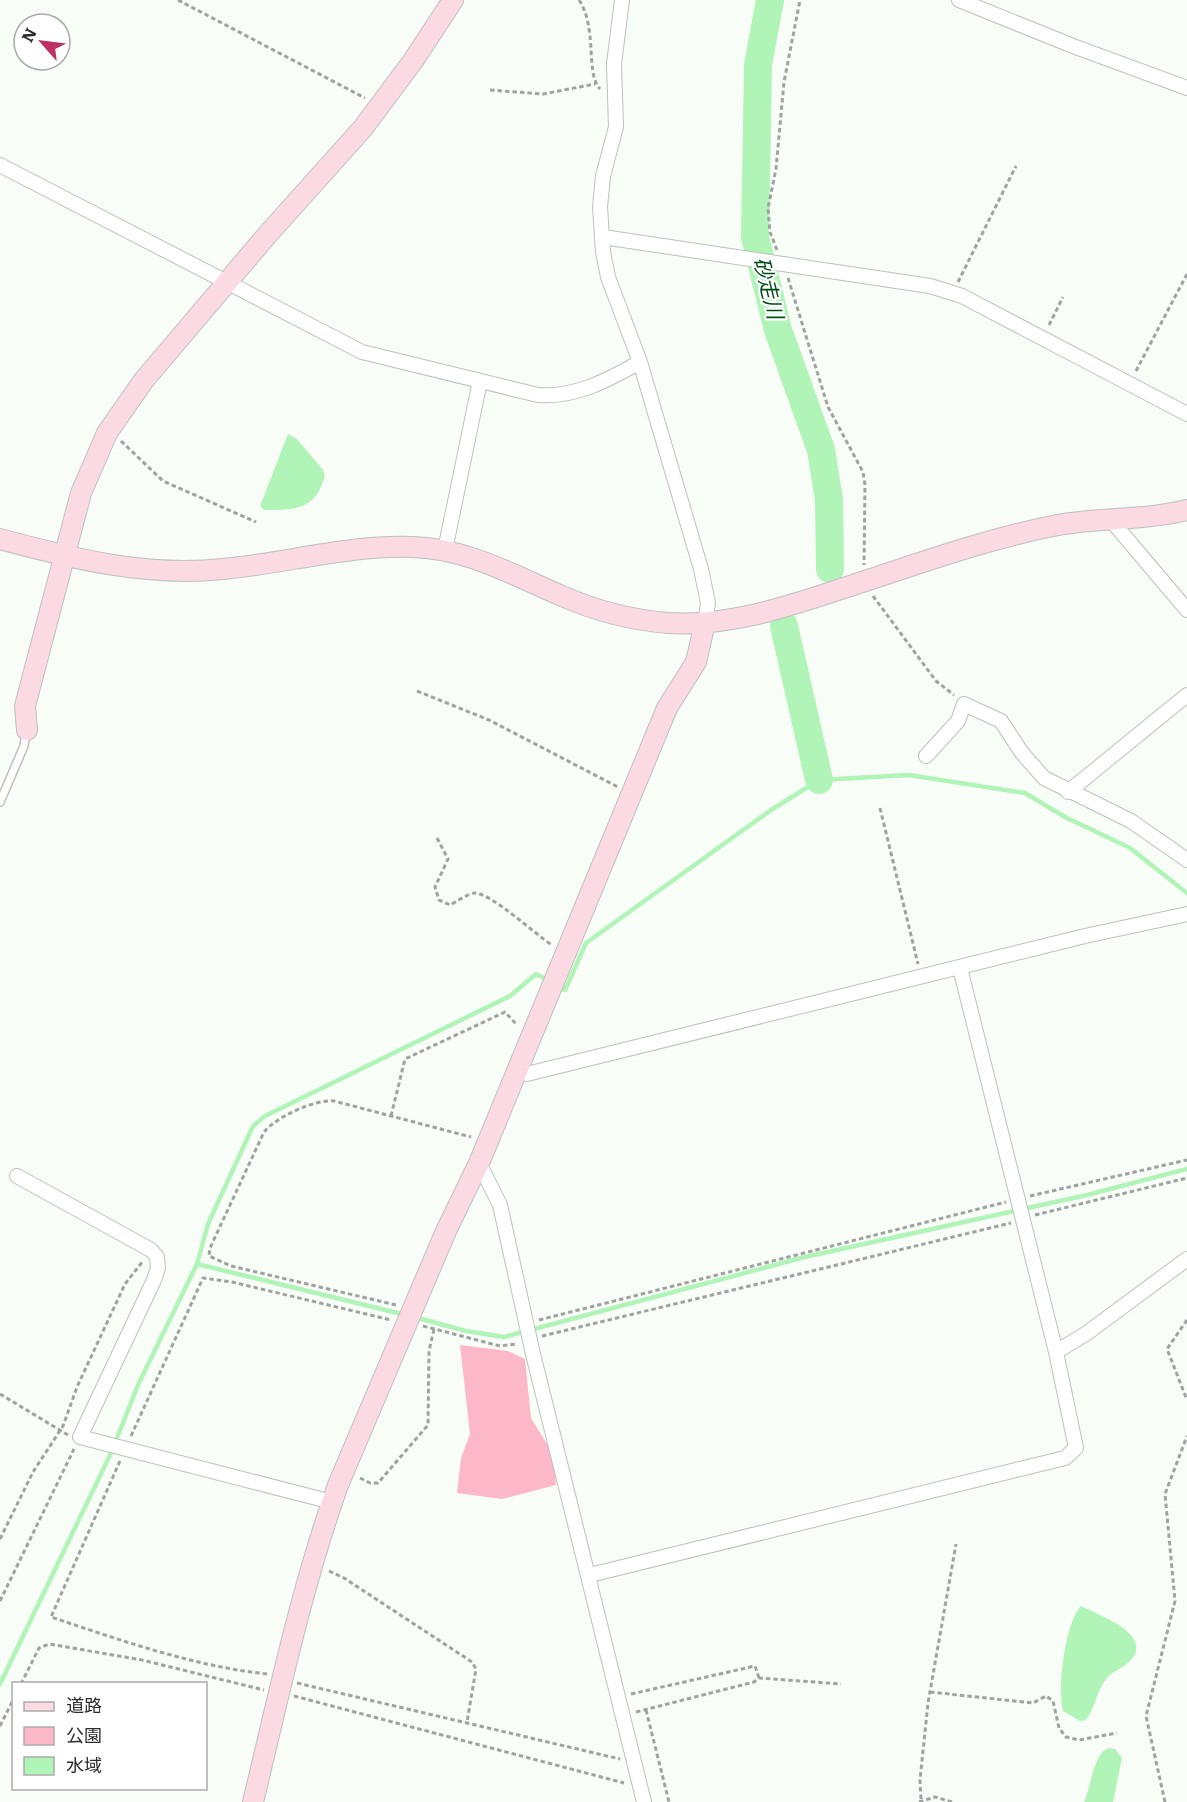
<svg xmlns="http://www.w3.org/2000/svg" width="1187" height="1802" font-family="Literata,'Noto Sans JP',serif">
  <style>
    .green { fill: #fcb8c8 }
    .water { fill: #b1f4b7 }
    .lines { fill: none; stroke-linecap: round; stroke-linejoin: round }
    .stream { stroke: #b1f4b7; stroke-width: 4.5 }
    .river { stroke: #b1f4b7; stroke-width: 28 }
    .lane-casing { stroke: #bdc1bd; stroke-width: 10 }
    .street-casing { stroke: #bdc1bd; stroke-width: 16 }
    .secondary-casing { stroke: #bdc1bd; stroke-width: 22 }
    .path { stroke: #a0a3a0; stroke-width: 3; stroke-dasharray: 4.5 3; stroke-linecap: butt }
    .lane { stroke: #fff; stroke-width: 7 }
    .street { stroke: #fff; stroke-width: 14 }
    .secondary { stroke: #fbdae3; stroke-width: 20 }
    .labels { text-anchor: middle; stroke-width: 4.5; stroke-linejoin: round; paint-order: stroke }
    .water-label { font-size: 21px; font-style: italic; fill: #014e19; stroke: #fff }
  </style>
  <rect width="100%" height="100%" fill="#f8fdf8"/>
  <path class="green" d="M 460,1345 L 508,1351 L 525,1359 L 531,1418 L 553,1454 L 556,1485 L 502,1499 L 457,1493 L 461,1458 L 470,1434 Z"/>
  <path class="water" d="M 288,434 L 297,439 L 323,470 L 325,475 C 316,510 296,510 264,510 L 260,506 Z
    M 1081,1606 C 1098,1615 1157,1635 1129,1662 C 1121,1670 1110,1671 1104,1682 C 1096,1694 1095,1708 1086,1720 L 1080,1721 L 1063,1711 C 1057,1688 1065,1623 1081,1606 Z
    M 1109,1748 L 1115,1749 L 1122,1758 L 1113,1802 L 1084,1802 C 1091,1788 1093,1753 1109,1748 Z"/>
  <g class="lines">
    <path class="stream" d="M 557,985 L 565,990 L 586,943 L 771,810 L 819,780 L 909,775 L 1025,793 L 1065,817 L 1130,848 L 1187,893
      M 197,1264 L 406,1315
      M 414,1317 L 466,1331 L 504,1337 L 805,1257 L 1087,1195 L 1187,1169
      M 0,1684 L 111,1453 L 138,1385 L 197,1264 L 208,1224 L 253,1126 L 265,1116 L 510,996 L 536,974 L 550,981"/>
    <path class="river" d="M 770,0 L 758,65 L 755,237 L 778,330 L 821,450 L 829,500 L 830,569
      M 784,626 L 819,780"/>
    <defs>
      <path id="lane" d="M 0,802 L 24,746 L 26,733"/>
      <path id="street" d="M 622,0 L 614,64 L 616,127 L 603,176 L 600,207 L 603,252 L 608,277 L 640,362 L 701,569 L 708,603 L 705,623
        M 959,0 L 1073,46 L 1187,88
        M 0,165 L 362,352 L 538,395 C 575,398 608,380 640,362
        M 603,237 L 930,286 L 962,296 L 1187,414
        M 1110,519 L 1187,610
        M 445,550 L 480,381
        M 926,756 L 958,721 L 964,704 L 1001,721 L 1022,753 L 1044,778 L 1131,821 L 1187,860
        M 1068,792 L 1187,695
        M 517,1068 L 527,1074 L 1085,936 L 1187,914
        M 479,1163 L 500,1205 L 533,1354 L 644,1802
        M 17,1176 L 151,1250 L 157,1257 L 158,1268 L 154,1280 L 80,1437 L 332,1502
        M 1056,1352 L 1087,1333 L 1187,1259
        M 590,1575 L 1065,1458 L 1076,1448 L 1056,1352 L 960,968"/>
      <path id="secondary" d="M 0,539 C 74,559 146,577 223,569 C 287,563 347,545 412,547 C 466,548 513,575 562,596 C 596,611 632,620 668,623 C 734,627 798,603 859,583 C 923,562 987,539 1053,526 C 1097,517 1143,521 1187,510
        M 27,730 L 25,706 L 81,493 L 107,433 L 144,380 L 268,234 L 363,128 L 413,61 L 453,0
        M 253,1802 C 279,1695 301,1589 338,1485 L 446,1231 L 479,1163 L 667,708 L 696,662 L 705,623"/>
    </defs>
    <use href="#lane" class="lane-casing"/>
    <use href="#street" class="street-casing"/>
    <use href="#secondary" class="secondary-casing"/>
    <path class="path" d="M 178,0 L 365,98
      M 579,0 C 598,29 585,73 600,89
      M 490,90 L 543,94 L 595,84
      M 777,250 L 770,232 L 768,208 L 776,169 L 784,82 L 800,0
      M 788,278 L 828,407 L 863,472 L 865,485 L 864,565
      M 958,282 L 1016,166
      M 1049,325 L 1063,297
      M 1136,371 L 1187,274
      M 121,441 L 163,481 L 256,522
      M 873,596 L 936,681 L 954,695
      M 417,691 L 489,720 L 618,787
      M 880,808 L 918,964
      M 437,838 L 448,859 L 435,887 L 439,900 L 450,905 C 457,901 468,894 475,893 C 491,893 536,935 552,945
      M 391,1116 L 405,1059 L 505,1012 L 517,1025
      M 1030,1196 L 1187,1160
      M 1035,1215 L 1187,1178
      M 396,1305 L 231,1266 L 209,1256 L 210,1248 L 264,1132 C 276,1117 315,1099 334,1101 L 471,1137
      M 539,1320 L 1006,1202
      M 1187,1320 L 1167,1349 L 1187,1400
      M 423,1326 L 500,1346 L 516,1344
      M 542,1336 L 1011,1223
      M 0,1394 L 68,1435
      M 131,1436 L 203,1278 L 232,1282 L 391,1320
      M 120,1461 L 51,1617 C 120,1640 196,1667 268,1674
      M 360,1478 L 370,1483 L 378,1483 L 428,1425 L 429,1351 L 434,1329
      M 0,1539 L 33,1472 L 63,1426 L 77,1387 L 125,1284 L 143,1261
      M 329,1571 L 344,1578 L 472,1662 L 476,1669 L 467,1722
      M 0,1601 L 74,1449
      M 297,1683 L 620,1759
      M 21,1684 L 39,1648 L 49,1644 L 142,1660 L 264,1690
      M 930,1692 L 1033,1703 L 1046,1696 L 1053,1701 L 1059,1728 L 1066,1737 L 1079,1740 L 1117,1733
      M 631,1694 L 755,1666 L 759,1678
      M 294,1696 L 624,1783
      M 646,1710 L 669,1802
      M 636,1712 L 754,1682 L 759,1678 L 841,1684
      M 0,1726 L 14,1698
      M 921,1799 L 920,1780 L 928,1703 L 956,1544
      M 919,1802 L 935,1797 L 952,1802
      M 1165,1802 L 1146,1716 L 1175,1601 L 1165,1494 L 1187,1436"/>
    <use href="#lane" class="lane"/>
    <use href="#street" class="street"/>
    <use href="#secondary" class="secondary"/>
  </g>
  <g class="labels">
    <g class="water-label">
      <text transform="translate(768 288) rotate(76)" y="7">砂走川</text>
    </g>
  </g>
  <rect x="12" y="1682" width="195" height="108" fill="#ffffff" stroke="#aaabaa" stroke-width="1.5"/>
  <rect x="24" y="1702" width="30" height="9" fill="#fbdae3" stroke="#aaabaa" stroke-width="1.5"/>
  <text x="66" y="1712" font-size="18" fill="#2b2c2b">道路</text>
  <rect x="24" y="1727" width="30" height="18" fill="#fcb8c8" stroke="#aaabaa" stroke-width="1.5"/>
  <text x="66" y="1742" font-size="18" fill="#2b2c2b">公園</text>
  <rect x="24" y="1757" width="30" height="18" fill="#b1f4b7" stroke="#aaabaa" stroke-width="1.5"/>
  <text x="66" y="1772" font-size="18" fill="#2b2c2b">水域</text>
  <g transform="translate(42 42) rotate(298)"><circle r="28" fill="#ffffff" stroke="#aaabaa" stroke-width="1.5"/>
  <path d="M0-4.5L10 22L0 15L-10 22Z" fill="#bc3064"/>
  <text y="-9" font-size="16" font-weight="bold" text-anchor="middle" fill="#2b2c2b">N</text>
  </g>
</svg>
